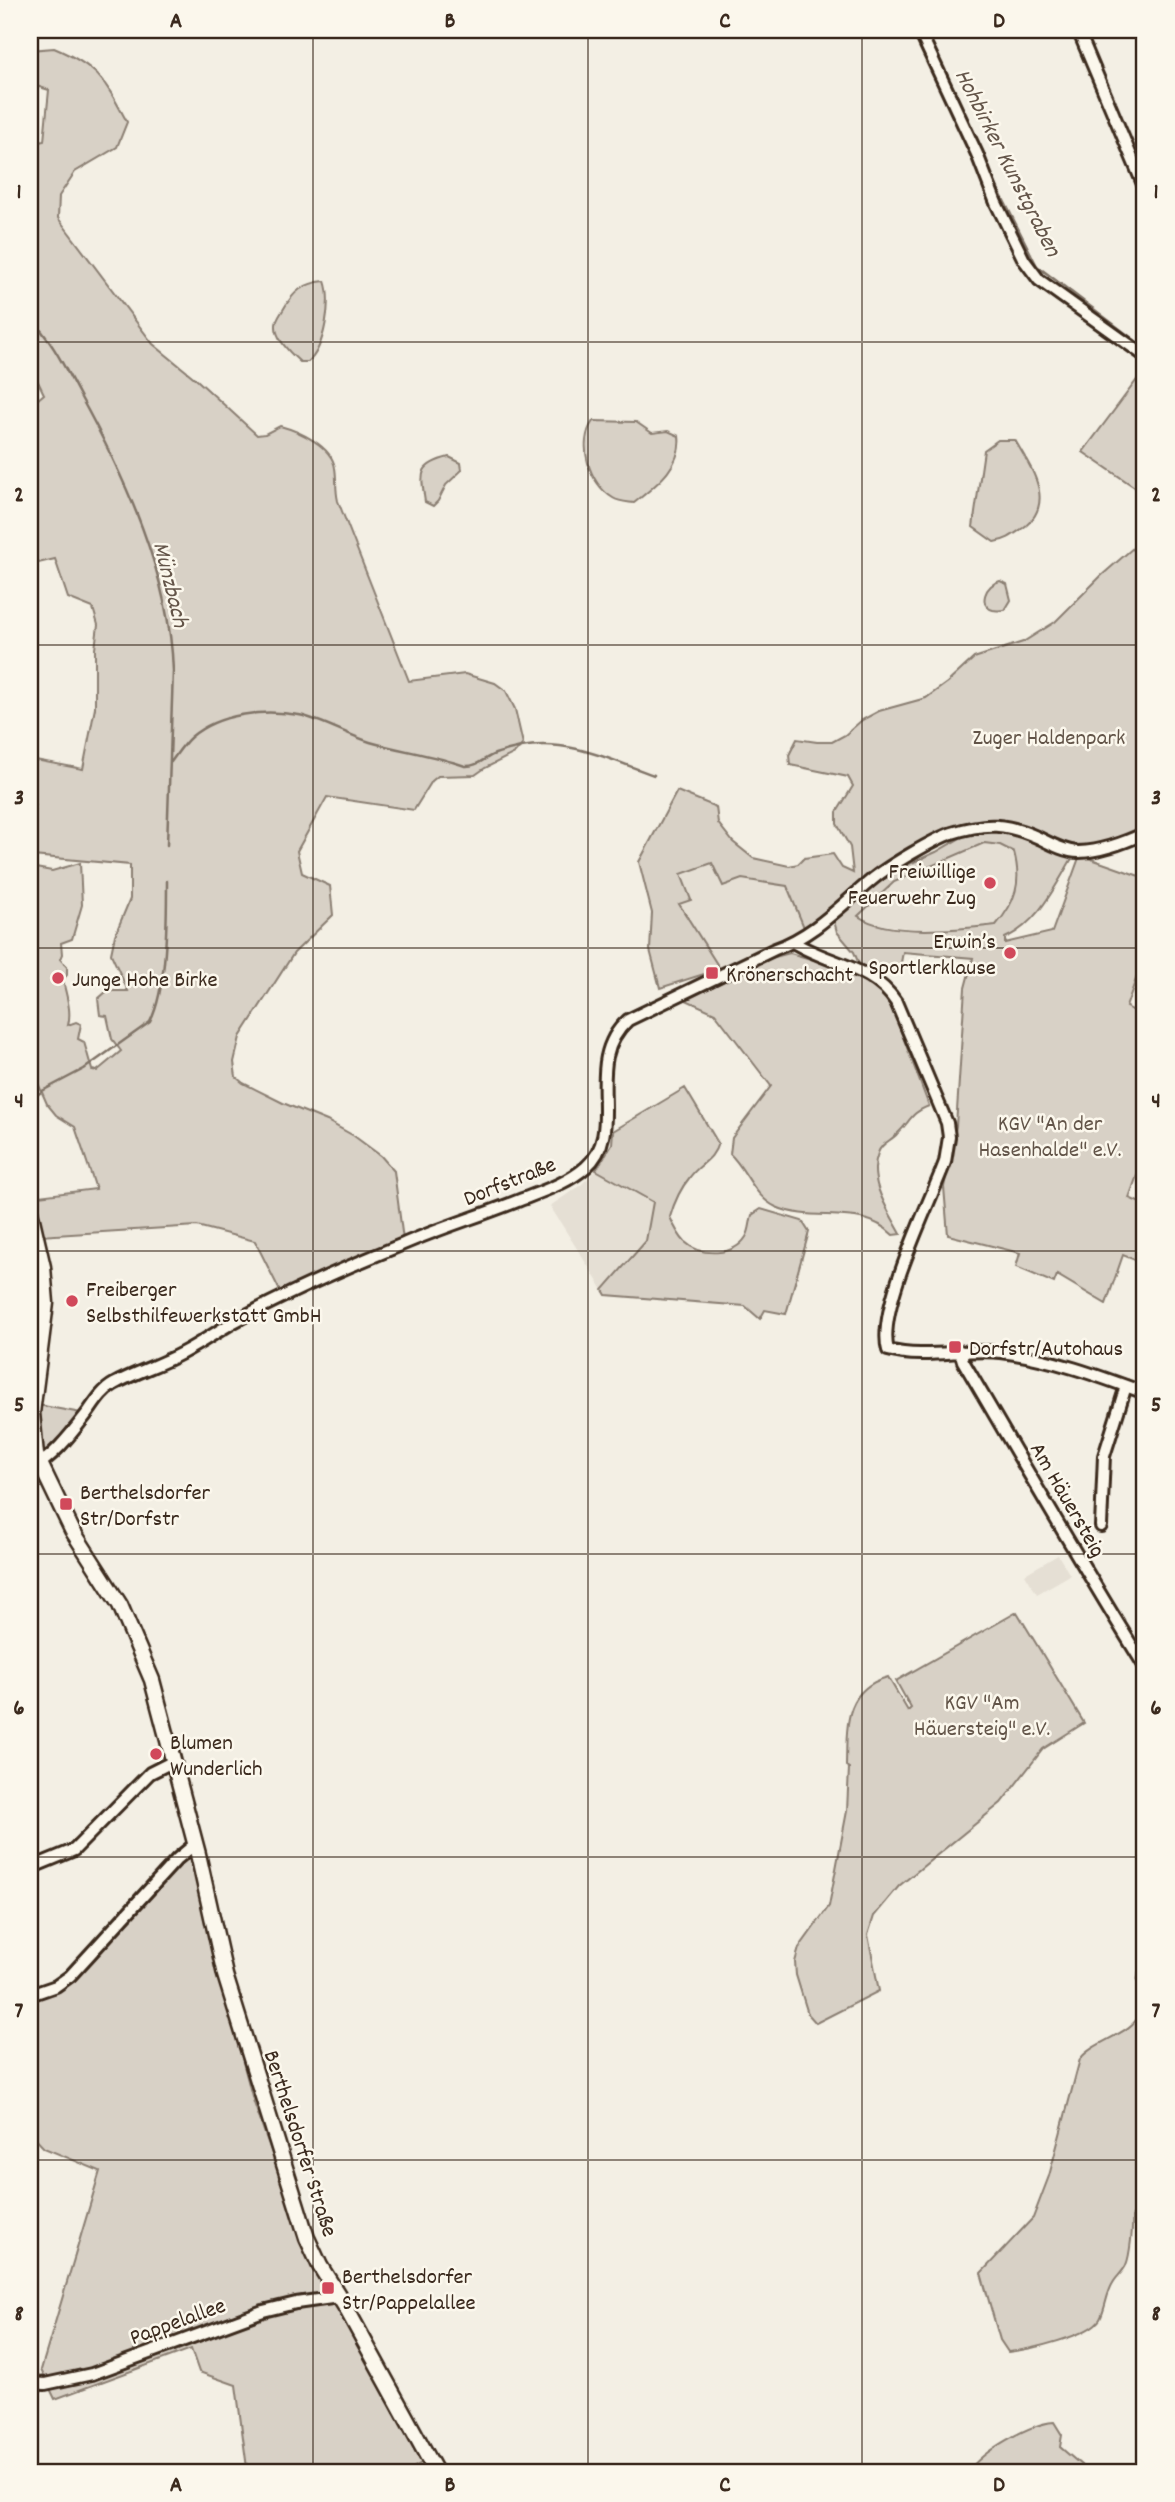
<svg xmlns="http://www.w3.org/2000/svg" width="1175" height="2502" font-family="Dekko,sans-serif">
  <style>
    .built { fill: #e5dfd4 }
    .green { fill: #d8d1c6; stroke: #8a7e72; stroke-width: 2; fill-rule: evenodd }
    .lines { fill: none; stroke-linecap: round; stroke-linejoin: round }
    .stream { stroke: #817468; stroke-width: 2.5 }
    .minor-casing { stroke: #3b2a1e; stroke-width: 16 }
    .tertiary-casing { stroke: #3b2a1e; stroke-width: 19 }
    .minor { stroke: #fbf7ec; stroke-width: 10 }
    .tertiary { stroke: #fbf7ec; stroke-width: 14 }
    .grid { fill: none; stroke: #3b2a1e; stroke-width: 2; stroke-opacity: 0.55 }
    .poi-dot { fill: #d1495b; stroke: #fbf7ec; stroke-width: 2.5 }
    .labels { text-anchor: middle; stroke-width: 5; stroke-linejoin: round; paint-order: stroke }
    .park-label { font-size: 23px; fill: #625448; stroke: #fbf7ec }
    .poi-label { font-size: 23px; fill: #3b2a1e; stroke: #fbf7ec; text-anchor: start }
    .street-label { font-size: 23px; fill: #3b2a1e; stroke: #fbf7ec }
    .water-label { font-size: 24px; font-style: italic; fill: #645549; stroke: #fbf7ec }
    .neatline { fill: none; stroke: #3b2a1e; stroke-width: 2.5 }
    .grid-label { font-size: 23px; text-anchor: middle; font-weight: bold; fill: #3b2a1e }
  </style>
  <rect width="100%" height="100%" fill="#f3efe4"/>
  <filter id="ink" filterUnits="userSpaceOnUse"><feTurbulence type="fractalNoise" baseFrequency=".0143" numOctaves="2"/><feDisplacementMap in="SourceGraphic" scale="14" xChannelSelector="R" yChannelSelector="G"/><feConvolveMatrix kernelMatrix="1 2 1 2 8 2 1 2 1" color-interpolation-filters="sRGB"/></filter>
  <g filter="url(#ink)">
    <path class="built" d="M 984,843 L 1000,845 L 1014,852 L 1017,864 L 1015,894 L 1010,909 L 996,925 L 926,930 L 882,925 L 863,920 L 857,916 L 894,882 Z
      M 712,863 L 742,879 L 787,886 L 805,930 L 720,969 L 678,903 L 691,900 L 680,874 Z
      M 596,1170 L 653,1202 L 646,1241 L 603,1290 L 550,1206 L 581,1185 Z
      M 1058,1555 L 1070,1575 L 1037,1594 L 1025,1574 Z"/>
    <path class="green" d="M 54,48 C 99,67 105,81 127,122 L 117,147 L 75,172 L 59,196 L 58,218 L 153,344 L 197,380 L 257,435 L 265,434 L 280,426 C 299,431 332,446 335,468 C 337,480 335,488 338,501 L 409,681 L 465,674 L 495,683 L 506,691 L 515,709 L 523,744 L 515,753 L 485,768 L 475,775 L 438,776 L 432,781 L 414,810 L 327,797 L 297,851 L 302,873 L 330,886 L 333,915 L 294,953 L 240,1037 L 234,1062 L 236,1077 L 243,1083 L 283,1103 L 327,1121 L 354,1136 L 381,1156 L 394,1171 L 403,1240 L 281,1293 L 255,1241 L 197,1226 L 40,1236 L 30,1197 L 96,1189 L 75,1127 L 56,1115 L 47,1104 L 30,1065 L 30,867 L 52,871 L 80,863 L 82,905 L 72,939 L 61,943 L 62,954 L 60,959 L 67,967 L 67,975 L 63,980 C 66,996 72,1010 68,1025 L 76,1022 L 81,1024 L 78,1039 L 84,1042 L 92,1070 L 97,1071 L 121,1051 L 112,1039 L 107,1016 L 100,1015 L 98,999 L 107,991 L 128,991 L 111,954 L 115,935 L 130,899 L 130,865 L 33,856 L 32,848 L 35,803 L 30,783 L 30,759 L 83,769 L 95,708 L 95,649 L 98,625 L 93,608 L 68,598 L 55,559 L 30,565 L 30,406 L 44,394 L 30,365 L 30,144 L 44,141 L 49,90 L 30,84 L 30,50 Z
      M 325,281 C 332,301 325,348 308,362 L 300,362 C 291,354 275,338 276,325 C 276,320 280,315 283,310 C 293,292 303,283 325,281 Z
      M 1145,369 L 1145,494 L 1083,452 Z
      M 593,421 L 636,422 L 652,433 L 668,431 L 679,436 C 683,466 655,486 634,503 C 627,502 619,502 613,498 C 589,484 577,444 593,421 Z
      M 998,440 L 1015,440 C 1031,468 1057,503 1023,528 C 1013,535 1007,540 994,542 L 973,527 L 984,450 Z
      M 449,457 L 461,463 L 462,470 L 446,485 L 438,501 L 433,506 L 425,502 C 421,474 417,465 449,457 Z
      M 1145,542 L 1145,827 L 1116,841 L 1088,845 L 1055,844 L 1024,829 L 948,832 L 805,930 L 787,886 L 742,879 L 723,886 L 712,863 L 681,874 L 691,900 L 679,904 L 720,969 L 660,988 L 650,950 L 652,913 L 639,862 L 677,791 L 716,807 L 718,823 L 733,842 L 753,858 L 789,866 L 798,864 L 804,858 L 833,854 L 842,868 L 853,873 L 850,847 L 837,824 L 837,812 L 853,786 L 848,777 L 790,765 L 789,755 L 797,739 L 817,742 L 832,742 L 845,735 L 862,720 L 879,711 L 926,698 L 948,682 L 974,658 L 1023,642 L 1055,622 L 1101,576 L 1134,547 Z
      M 1000,581 L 1007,584 L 1011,600 L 1005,610 C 1001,610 997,611 993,610 C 977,605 986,584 1000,581 Z
      M 987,831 L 1022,834 L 1074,855 C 1055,886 1039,923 1005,938 L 1005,943 L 1052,932 L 1080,855 L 1145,878 L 1145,954 L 1126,1007 L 1145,1016 L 1145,1153 L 1129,1198 L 1145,1205 L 1145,1235 L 1135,1260 L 1123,1255 L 1106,1304 L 1057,1275 L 1054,1283 L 1016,1267 L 1020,1253 L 948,1235 L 944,1187 L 956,1126 L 965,988 L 973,958 L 903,952 L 899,973 L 861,969 L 854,952 L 837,932 L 834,921 L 878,878 L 936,852 L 969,833 ZM 984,843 L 1000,845 L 1014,852 C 1022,882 1016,902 996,925 C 960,929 888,937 858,916 L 894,882 Z
      M 790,953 L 835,966 L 874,985 L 884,993 L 894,1013 L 929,1106 C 910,1113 911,1121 897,1134 C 891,1141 881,1143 878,1153 C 867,1181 888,1210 901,1234 L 893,1235 C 861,1203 814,1224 776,1207 C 753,1196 747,1170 730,1154 L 732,1138 L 771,1086 L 715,1013 L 686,1000 L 767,959 Z
      M 685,1088 L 718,1143 C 713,1161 700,1163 690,1177 C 680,1189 674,1203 670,1217 C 674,1226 678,1235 685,1242 C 701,1257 734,1256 746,1237 C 750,1232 750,1221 752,1215 L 761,1209 L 802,1221 L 809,1232 L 786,1314 L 765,1310 L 760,1319 L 745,1306 L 606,1295 L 603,1290 L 646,1241 L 653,1202 L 596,1170 L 612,1144 L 613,1131 Z
      M 38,1405 L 81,1413 L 47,1454 L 42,1448 Z
      M 1017,1612 L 1084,1723 L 1043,1749 L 1001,1803 L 899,1886 L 874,1916 L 868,1935 L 879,1991 L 816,2023 L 808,2014 L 796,1975 L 795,1962 L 799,1948 L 829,1906 L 847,1811 L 849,1768 L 846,1766 C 847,1728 843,1689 888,1677 L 908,1711 L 911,1708 L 896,1681 Z
      M 192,1853 L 224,1990 L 253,2100 L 307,2253 L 423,2462 L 406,2472 L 220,2472 L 247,2468 L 236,2385 L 199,2372 L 191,2349 L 55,2399 L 41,2370 L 100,2171 L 44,2148 L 30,2133 L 30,2000 L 59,1989 L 71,1979 Z
      M 1145,1960 L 1145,2195 L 1132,2217 C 1133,2226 1130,2256 1126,2265 C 1123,2272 1116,2277 1113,2283 C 1106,2294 1106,2308 1100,2319 C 1090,2336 1028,2350 1008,2352 L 1000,2340 L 981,2273 L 1033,2218 L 1049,2176 L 1080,2059 C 1095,2040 1133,2034 1140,2013 C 1147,1994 1128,1984 1145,1960 Z
      M 1054,2422 L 1062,2435 L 1060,2447 L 1081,2465 L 1086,2472 L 968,2472 C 982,2451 1029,2424 1054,2422 Z"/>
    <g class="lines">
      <path class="stream" d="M 988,169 L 1037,266 L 1145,348
        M 30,318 C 52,340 65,368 79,394 C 125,477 170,575 173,671 L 167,845
        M 171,762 C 177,754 183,744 191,737 C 219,713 264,709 299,715 C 323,720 347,735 370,742 C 401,751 434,755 465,766 C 477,767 484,758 495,754 C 503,751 512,749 521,747 C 568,738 611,760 654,775
        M 30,1100 L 44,1090 L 84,1069 L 150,1022 C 167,989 167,919 167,881"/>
      <defs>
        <path id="minor" d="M 919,30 L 977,154 L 996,203 L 1024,260 L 1039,280 L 1145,356
          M 1078,30 L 1145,189
          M 793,942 C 828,964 873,966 896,1002 L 947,1123 L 949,1137 L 945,1162 C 930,1203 876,1310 888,1350 C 925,1360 963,1348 1001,1352 C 1050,1358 1099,1376 1145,1393
          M 960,1351 L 963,1361 C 1023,1463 1082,1566 1145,1667
          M 30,1470 C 55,1456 71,1434 89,1411 C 96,1401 103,1390 114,1384 C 136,1372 160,1365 182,1353 C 199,1344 215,1333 232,1323 C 286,1293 344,1268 401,1245 C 440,1228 480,1216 520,1200 C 543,1191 568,1183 586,1167 C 628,1130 580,1063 628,1020 L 775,949 C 815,935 842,904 874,878 C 889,866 934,839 952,833 C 986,822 1006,823 1039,838 C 1051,844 1066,852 1079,852 C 1102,851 1124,843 1145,833
          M 1101,1526 L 1104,1456 L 1126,1386
          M 30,1868 L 74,1850 L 150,1773 L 174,1761
          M 30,1995 L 56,1986 L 70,1976 L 177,1859 L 195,1844
          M 30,2383 L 45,2384 L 92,2374 L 263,2311 L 296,2303 L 339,2297"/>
        <path id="tertiary" d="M 30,1211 L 43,1267 L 46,1303 L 32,1413 L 36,1455 L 72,1530 L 120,1605 L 152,1680 L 198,1854 L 225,1975 L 307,2238 L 320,2266 L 345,2306 L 436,2472"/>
      </defs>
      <use href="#minor" class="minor-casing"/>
      <use href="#tertiary" class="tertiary-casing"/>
      <use href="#minor" class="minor"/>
      <use href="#tertiary" class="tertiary"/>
    </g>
  </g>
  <path class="grid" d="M 313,30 L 313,2472M 588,30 L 588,2472M 862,30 L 862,2472M 30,342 L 1145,342M 30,645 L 1145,645M 30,948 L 1145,948M 30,1251 L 1145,1251M 30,1554 L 1145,1554M 30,1857 L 1145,1857M 30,2160 L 1145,2160"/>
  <g class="poi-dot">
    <circle cx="990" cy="883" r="7"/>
    <circle cx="1010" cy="953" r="7"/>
    <rect x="705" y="966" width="14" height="14" rx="3.5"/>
    <circle cx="58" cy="978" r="7"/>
    <circle cx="72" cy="1301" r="7"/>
    <rect x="948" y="1340" width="14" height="14" rx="3.5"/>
    <rect x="59" y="1497" width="14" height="14" rx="3.5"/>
    <circle cx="156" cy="1754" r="7"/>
    <rect x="321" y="2281" width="14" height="14" rx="3.5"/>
  </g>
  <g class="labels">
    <g class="park-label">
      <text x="1049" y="744">Zuger Haldenpark</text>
      <text x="1050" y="1130">KGV "An der<tspan x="1050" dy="26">Hasenhalde" e.V.</tspan></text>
      <text x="982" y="1709">KGV "Am<tspan x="982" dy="26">Häuersteig" e.V.</tspan></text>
    </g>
    <g class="poi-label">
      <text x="976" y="878" text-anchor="end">Freiwillige<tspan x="976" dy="26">Feuerwehr Zug</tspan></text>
      <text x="996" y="948" text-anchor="end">Erwin’s<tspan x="996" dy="26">Sportlerklause</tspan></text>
      <text x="726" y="981">Krönerschacht</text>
      <text x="72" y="986">Junge Hohe Birke</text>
      <text x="86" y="1296">Freiberger<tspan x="86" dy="26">Selbsthilfewerkstatt GmbH</tspan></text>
      <text x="969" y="1355">Dorfstr/Autohaus</text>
      <text x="80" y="1499">Berthelsdorfer<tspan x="80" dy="26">Str/Dorfstr</tspan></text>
      <text x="170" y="1749">Blumen<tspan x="170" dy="26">Wunderlich</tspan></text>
      <text x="342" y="2283">Berthelsdorfer<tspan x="342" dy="26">Str/Pappelallee</tspan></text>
    </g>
    <g class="street-label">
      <text transform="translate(509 1180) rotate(-22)" y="8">Dorfstraße</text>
      <text transform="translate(1069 1499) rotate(60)" y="8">Am Häuersteig</text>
      <text transform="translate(302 2143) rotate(72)" y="8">Berthelsdorfer Straße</text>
      <text transform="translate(177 2320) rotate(-20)" y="8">Pappelallee</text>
    </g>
    <g class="water-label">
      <text transform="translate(1009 162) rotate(63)" y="8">Hohbirker Kunstgraben</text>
      <text transform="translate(172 584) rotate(76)" y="8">Münzbach</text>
    </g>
  </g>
  <rect width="1175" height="2502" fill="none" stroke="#fbf7ec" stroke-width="77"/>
  <rect x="38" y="38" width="1098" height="2426" class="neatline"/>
  <g class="grid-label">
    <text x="176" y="27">A</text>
    <text x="450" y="27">B</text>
    <text x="725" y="27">C</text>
    <text x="999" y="27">D</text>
    <text x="19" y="198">1</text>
    <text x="1156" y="198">1</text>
    <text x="19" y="501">2</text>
    <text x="1156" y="501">2</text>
    <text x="19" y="804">3</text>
    <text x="1156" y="804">3</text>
    <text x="19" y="1107">4</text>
    <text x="1156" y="1107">4</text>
    <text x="19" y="1411">5</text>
    <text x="1156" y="1411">5</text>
    <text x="19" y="1714">6</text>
    <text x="1156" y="1714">6</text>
    <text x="19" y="2017">7</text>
    <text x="1156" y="2017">7</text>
    <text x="19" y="2320">8</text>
    <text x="1156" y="2320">8</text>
    <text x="176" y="2491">A</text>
    <text x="450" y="2491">B</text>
    <text x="725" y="2491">C</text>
    <text x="999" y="2491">D</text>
  </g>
</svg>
